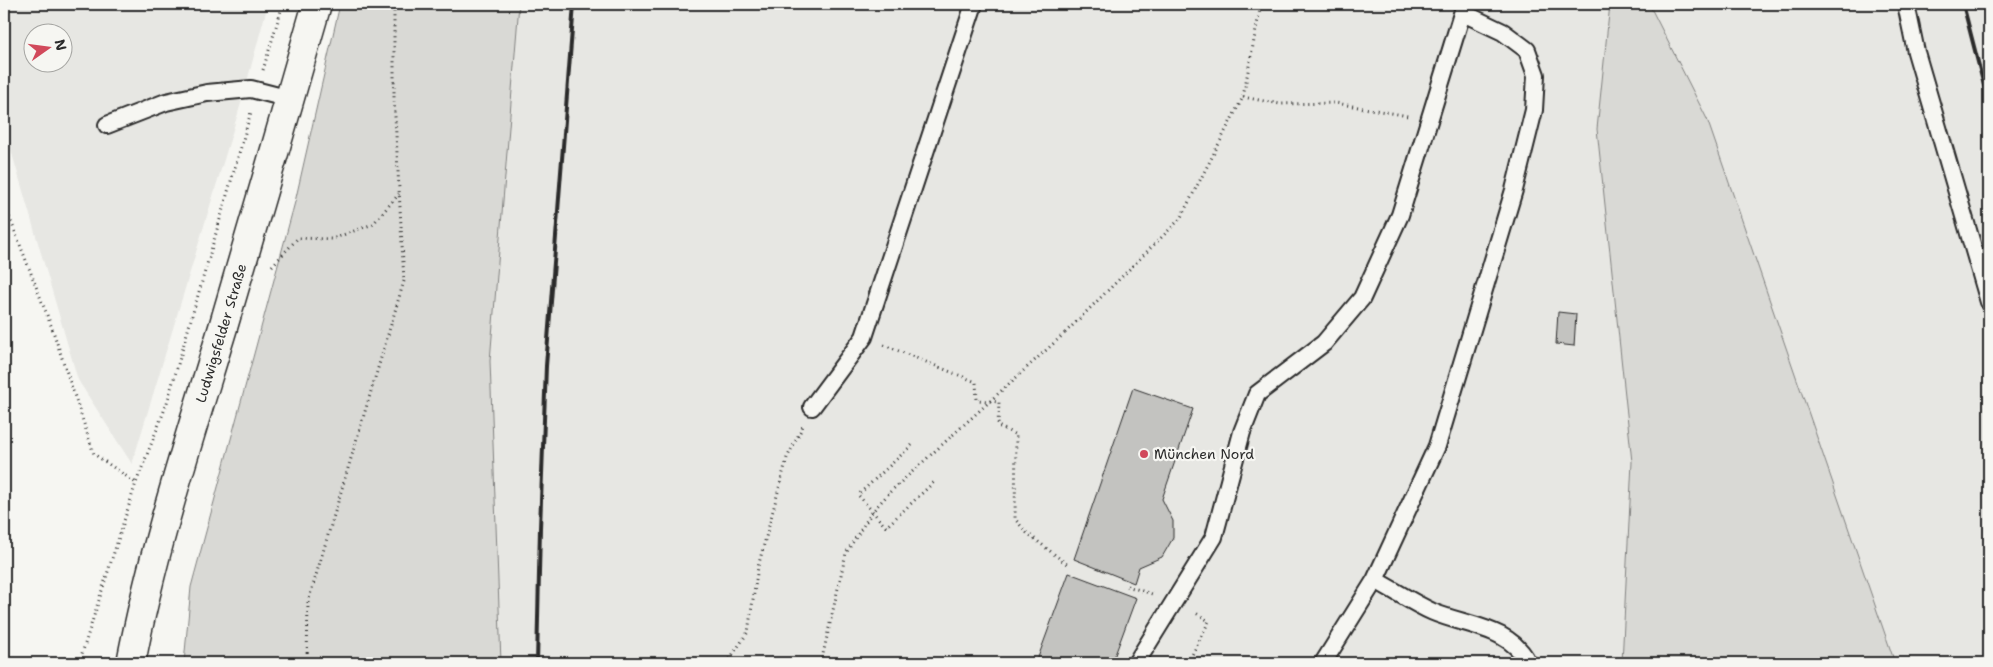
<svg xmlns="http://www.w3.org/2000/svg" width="1993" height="667" font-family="'Shantell Sans',sans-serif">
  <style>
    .built { fill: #e7e7e3; fill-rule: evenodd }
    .green { fill: #d9d9d5; stroke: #828280 }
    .building { fill: #c3c3c0; stroke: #2b2b2b }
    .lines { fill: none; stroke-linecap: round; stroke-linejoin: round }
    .lane-casing { stroke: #2b2b2b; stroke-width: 20 }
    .secondary-casing { stroke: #2b2b2b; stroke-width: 31 }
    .path { stroke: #2b2b2b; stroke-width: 3; stroke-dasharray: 1 4; stroke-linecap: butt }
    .lane { stroke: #f6f6f2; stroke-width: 16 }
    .secondary { stroke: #f6f6f2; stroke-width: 28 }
    .rail { stroke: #2b2b2b; stroke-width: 4 }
    .path-bridge { stroke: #2b2b2b; stroke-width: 3; stroke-dasharray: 1 4; stroke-linecap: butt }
    .poi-dot { fill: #d1495b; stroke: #f6f6f2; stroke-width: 2 }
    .labels { text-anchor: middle; stroke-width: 4.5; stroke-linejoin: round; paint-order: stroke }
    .street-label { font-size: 14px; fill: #2b2b2b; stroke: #f6f6f2 }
    .poi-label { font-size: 14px; fill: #2b2b2b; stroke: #f6f6f2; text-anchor: start }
  </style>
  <rect width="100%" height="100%" fill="#f6f6f2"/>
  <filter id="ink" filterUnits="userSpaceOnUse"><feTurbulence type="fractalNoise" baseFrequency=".02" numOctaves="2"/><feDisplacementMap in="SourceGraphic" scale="10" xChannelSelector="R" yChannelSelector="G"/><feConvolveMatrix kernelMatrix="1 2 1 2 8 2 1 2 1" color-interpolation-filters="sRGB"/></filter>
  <g filter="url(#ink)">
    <path class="built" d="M 4,4 L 268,4 L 242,100 L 132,464 L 78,380 L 4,126 ZM 32,32 L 62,32 L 62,62 L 32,62 Z
      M 482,4 L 1989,4 L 1989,663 L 443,663 Z"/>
    <path class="green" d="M 340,4 L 519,4 L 490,361 L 501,663 L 184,663 L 191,587 L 295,202 Z
      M 1610,4 L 1649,4 L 1707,119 L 1895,663 L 1622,663 L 1632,462 L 1597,129 Z"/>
    <path class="building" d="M 1558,312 L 1576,314 L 1574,346 L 1556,344 Z
      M 1133,388 L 1193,409 L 1162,499 L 1173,521 L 1173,538 L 1162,557 L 1139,567 L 1134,583 L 1074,559 Z
      M 1069,573 L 1136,598 L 1112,663 L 1036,663 Z"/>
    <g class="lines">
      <defs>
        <path id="lane" d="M 1906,4 L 1916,52 L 1989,302
          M 107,125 L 166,102 L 207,93 L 251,89 L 290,99
          M 812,407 L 864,337 L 974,4
          M 1375,580 C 1394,590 1413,603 1433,612 C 1466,626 1511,627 1528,663
          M 1136,663 L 1214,537 L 1242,432 L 1257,394 L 1324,343 L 1362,298 L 1400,215 L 1465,4
          M 1323,663 L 1375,580 L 1437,446 L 1514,190 L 1534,110 L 1536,75 L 1527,50 L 1503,32 L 1463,13"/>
        <g id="secondary">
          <path id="s1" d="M 131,663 C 153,548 190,436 224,324 C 256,217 286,111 317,4"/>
        </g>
      </defs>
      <use href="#lane" class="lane-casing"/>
      <use href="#secondary" class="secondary-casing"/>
      <path class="path" d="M 263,70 L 283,4
        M 1243,97 L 1280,104 L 1336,103 L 1408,116
        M 4,203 L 52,328 L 94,454 L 136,483
        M 272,266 L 298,238 L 332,239 L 373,224 L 399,194
        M 1065,333 L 1180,219 L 1243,97 L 1261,4
        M 884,345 L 976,382 L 977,400 L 999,402 L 998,426 L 1016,435 L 1015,519 L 1027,533 L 1068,565
        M 912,445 L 858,495 L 886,527 L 934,482
        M 1127,586 L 1152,594
        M 79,663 L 136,483 L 166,406 L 251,112
        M 307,663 L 308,602 L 404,281 L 394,98 L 394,4
        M 727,663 L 748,632 L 758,567 L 787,458 L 803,426
        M 821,663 L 846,553 L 872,512 L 890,492
        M 1188,663 L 1209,621 L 1194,612"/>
      <use href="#lane" class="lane"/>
      <use href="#secondary" class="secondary"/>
      <path class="rail" d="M 1963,4 L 1989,105
        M 537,663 L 540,528 L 546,366 L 574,4"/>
      <path class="path-bridge" d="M 890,492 L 1065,333"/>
    </g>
  </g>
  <circle class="poi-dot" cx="1144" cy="454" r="5"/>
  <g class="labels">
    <g class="street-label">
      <text dy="5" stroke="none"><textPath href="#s1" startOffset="342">Ludwigsfelder Straße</textPath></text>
    </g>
    <g class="poi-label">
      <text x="1154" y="459">München Nord</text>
    </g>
  </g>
  <rect width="1993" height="667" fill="none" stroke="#f6f6f2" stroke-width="20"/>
  <rect x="10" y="10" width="1973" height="647" fill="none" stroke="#2b2b2b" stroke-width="2" filter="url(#ink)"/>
  <g transform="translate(48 48) rotate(76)"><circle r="24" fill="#f6f6f2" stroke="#a5a5a2"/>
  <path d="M0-4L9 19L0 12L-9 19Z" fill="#d1495b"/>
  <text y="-8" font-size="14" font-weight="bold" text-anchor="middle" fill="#2b2b2b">N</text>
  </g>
</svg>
